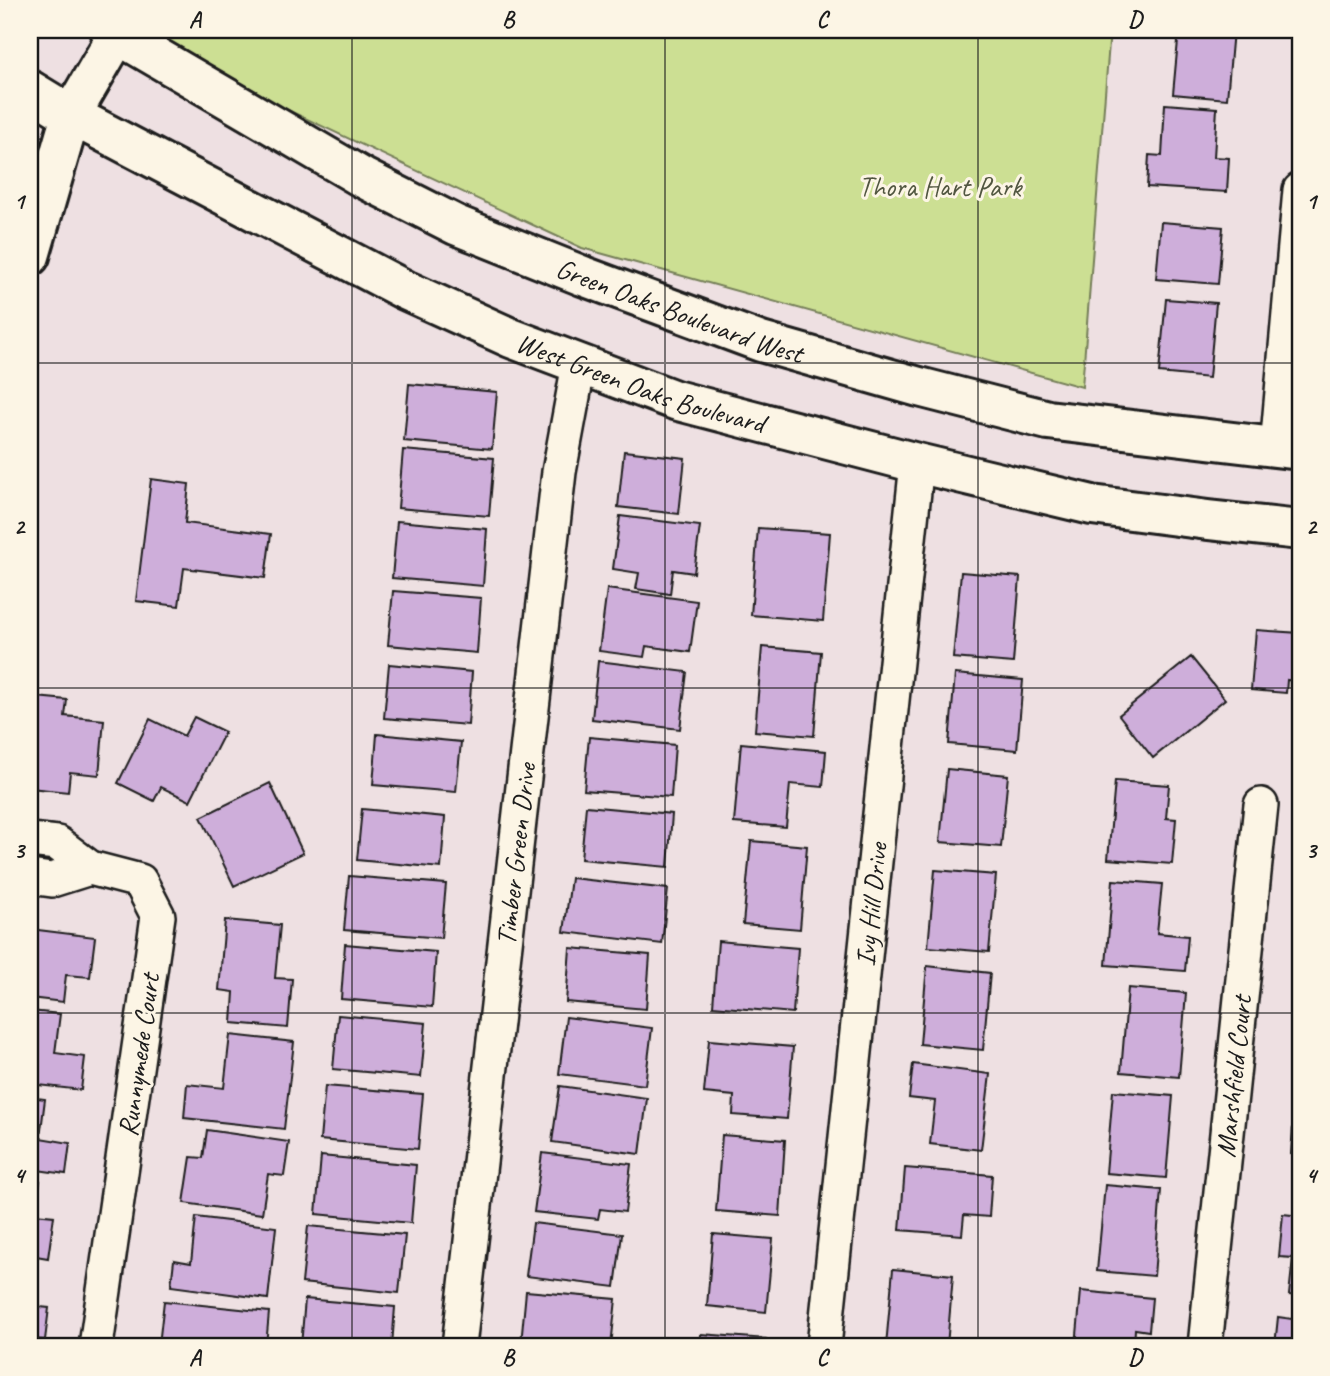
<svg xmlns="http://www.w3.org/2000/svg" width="1330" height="1376" font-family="Caveat,sans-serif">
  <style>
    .green { fill: #ccdf93; stroke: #747e58; stroke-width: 2 }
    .building { fill: #ceaeda; stroke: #1c1c1c; stroke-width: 2 }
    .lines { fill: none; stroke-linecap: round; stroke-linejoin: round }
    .minor-casing { stroke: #1c1c1c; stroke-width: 38 }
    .tertiary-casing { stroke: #1c1c1c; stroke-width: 44 }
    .secondary-casing { stroke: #1c1c1c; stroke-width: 44 }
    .minor { stroke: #fcf5e5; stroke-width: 33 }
    .tertiary { stroke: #fcf5e5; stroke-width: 38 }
    .secondary { stroke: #fcf5e5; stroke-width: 38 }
    .grid { fill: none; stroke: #1c1c1c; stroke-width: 2; stroke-opacity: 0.55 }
    .labels { text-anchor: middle; stroke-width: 6; stroke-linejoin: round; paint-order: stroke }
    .park-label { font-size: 28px; fill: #515640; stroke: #fcf5e5 }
    .street-label { font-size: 28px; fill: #1c1c1c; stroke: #fcf5e5 }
    .neatline { fill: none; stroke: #1c1c1c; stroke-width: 2.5 }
    .grid-label { font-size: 23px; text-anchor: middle; font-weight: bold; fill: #1c1c1c }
  </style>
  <rect width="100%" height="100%" fill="#eee0e2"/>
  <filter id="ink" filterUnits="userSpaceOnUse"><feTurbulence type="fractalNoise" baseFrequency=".0143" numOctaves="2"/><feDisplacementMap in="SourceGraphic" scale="14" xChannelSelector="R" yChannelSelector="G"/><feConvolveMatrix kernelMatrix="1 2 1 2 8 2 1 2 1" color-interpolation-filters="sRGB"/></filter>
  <g filter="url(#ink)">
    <path class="green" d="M 117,30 L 1110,30 L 1082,387 L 582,248 Z"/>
    <path class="building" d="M 1179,30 L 1233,30 L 1227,99 L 1173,94 Z
      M 1165,104 L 1217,108 L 1214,157 L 1229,158 L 1227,192 L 1147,187 L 1149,155 L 1162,156 Z
      M 1161,222 L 1223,227 L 1218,284 L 1156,279 Z
      M 1166,299 L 1216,303 L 1209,378 L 1159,373 Z
      M 409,384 L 497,392 L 492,449 L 404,441 Z
      M 403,450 L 494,458 L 489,516 L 398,508 Z
      M 624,451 L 685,458 L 679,514 L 618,507 Z
      M 151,479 L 189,484 L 185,523 L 271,534 L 265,578 L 184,568 L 179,606 L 136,601 Z
      M 620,516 L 700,526 L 694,573 L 673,570 L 670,594 L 636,589 L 639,573 L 613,569 Z
      M 397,521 L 487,529 L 483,586 L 392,578 Z
      M 758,528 L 830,533 L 823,621 L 751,615 Z
      M 961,572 L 1020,577 L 1013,663 L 953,658 Z
      M 607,589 L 697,601 L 690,652 L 646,646 L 644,657 L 599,651 Z
      M 393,591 L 481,598 L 477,653 L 388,645 Z
      M 1256,630 L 1300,633 L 1300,682 L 1287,680 L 1286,693 L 1251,690 Z
      M 762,647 L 821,652 L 814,736 L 755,731 Z
      M 1191,657 L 1225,699 L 1153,758 L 1119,715 Z
      M 598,661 L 687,672 L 680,729 L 592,719 Z
      M 389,664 L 472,672 L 468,725 L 384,718 Z
      M 955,674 L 1023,680 L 1017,750 L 949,744 Z
      M 36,697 L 67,700 L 65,716 L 104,720 L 99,775 L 70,772 L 68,792 L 30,788 L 30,713 L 34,713 Z
      M 194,717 L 225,732 L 190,801 L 161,787 L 154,801 L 118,783 L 150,719 L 184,736 Z
      M 377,734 L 461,742 L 456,792 L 373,785 Z
      M 589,737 L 675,745 L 671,797 L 584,790 Z
      M 741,743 L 826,751 L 823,787 L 790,784 L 786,827 L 734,823 Z
      M 947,769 L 1008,775 L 1001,847 L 940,842 Z
      M 1115,781 L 1169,785 L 1166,818 L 1176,819 L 1172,864 L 1108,859 Z
      M 270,783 L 303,853 L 234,886 L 201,817 Z
      M 586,806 L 672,814 L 668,867 L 581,859 Z
      M 362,809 L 445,817 L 441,868 L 357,860 Z
      M 751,841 L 807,846 L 800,929 L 743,924 Z
      M 935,870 L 996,875 L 989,952 L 928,947 Z
      M 349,876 L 446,884 L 441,938 L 344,930 Z
      M 571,878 L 668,889 L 662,944 L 564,932 Z
      M 1113,880 L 1162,884 L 1157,933 L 1188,936 L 1185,971 L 1106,965 Z
      M 225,920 L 280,925 L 275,978 L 292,979 L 288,1028 L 232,1023 L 234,992 L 219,990 Z
      M 30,929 L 95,937 L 90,977 L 66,975 L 63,1002 L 30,998 Z
      M 718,941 L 798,948 L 793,1013 L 713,1006 Z
      M 345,944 L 436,952 L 432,1007 L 341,999 Z
      M 570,948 L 650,955 L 646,1009 L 566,1002 Z
      M 927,966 L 990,973 L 983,1050 L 920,1044 Z
      M 1128,988 L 1186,993 L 1179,1077 L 1121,1072 Z
      M 30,1011 L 60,1014 L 55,1053 L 85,1057 L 81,1090 L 30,1084 Z
      M 338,1015 L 426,1023 L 421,1077 L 333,1069 Z
      M 566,1017 L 652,1028 L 645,1085 L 559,1074 Z
      M 230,1035 L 294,1042 L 284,1129 L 184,1118 L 187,1084 L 224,1088 Z
      M 709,1040 L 793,1047 L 787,1119 L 733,1115 L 734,1096 L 704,1093 Z
      M 913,1064 L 990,1074 L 981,1150 L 930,1144 L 935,1101 L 909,1098 Z
      M 325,1086 L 423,1094 L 418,1149 L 320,1140 Z
      M 560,1086 L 647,1098 L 640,1154 L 552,1142 Z
      M 1113,1091 L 1173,1096 L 1166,1178 L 1106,1173 Z
      M 30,1097 L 45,1099 L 40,1138 L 70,1143 L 66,1174 L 30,1169 Z
      M 1294,1113 L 1300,1113 L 1300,1155 L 1291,1154 Z
      M 207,1130 L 289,1142 L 284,1176 L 268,1174 L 262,1214 L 184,1203 L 191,1157 L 203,1158 Z
      M 722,1135 L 785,1140 L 780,1216 L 716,1211 Z
      M 542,1153 L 631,1164 L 625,1212 L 600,1209 L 598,1219 L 534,1212 Z
      M 321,1156 L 416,1165 L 411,1223 L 316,1214 Z
      M 905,1168 L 992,1175 L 989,1217 L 964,1215 L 962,1235 L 900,1230 Z
      M 30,1180 L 40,1181 L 35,1214 L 54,1216 L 48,1258 L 30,1255 Z
      M 1105,1185 L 1161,1190 L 1154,1276 L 1097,1271 Z
      M 1283,1214 L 1300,1216 L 1300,1296 L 1289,1295 L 1293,1258 L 1279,1257 Z
      M 196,1217 L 276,1227 L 268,1299 L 171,1286 L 174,1260 L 191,1263 Z
      M 533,1223 L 622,1234 L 615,1287 L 526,1276 Z
      M 308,1226 L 405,1235 L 399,1293 L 302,1283 Z
      M 713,1234 L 773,1239 L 766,1312 L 707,1306 Z
      M 893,1269 L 953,1275 L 947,1346 L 886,1346 Z
      M 526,1291 L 616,1299 L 611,1346 L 547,1346 L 521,1344 Z
      M 1081,1291 L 1152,1298 L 1149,1331 L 1135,1329 L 1134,1346 L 1076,1346 Z
      M 305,1299 L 395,1307 L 392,1346 L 301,1346 Z
      M 164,1301 L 269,1312 L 266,1346 L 168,1346 L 159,1345 Z
      M 30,1306 L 49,1308 L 45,1340 L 30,1339 Z
      M 1278,1317 L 1300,1320 L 1300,1346 L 1275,1346 Z
      M 701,1334 L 766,1339 L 766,1346 L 700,1346 Z"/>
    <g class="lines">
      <defs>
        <g id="minor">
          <path d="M 1277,448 L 1300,190"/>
          <path d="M 30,840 L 57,843 L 90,868"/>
          <path d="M 30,877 L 52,880 L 90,868 L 140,881 L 158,916 L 96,1346"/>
          <path id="s1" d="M 459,1346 L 559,472 L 579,364"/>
          <path id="s2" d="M 824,1346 L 917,463"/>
          <path id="s3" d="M 1205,1346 L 1261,805"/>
        </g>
        <path id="tertiary" d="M 30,256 L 71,115 L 118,34"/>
        <g id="secondary">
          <path id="s4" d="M 110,30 L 363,178 L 456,225 L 583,276 L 761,342 L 919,387 L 1048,420 L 1300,450"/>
          <path id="s5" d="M 30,90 L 71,115 L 405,290 L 511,338 L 675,400 L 917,463 L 1092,505 L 1208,520 L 1300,530"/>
        </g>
      </defs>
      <use href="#minor" class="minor-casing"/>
      <use href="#tertiary" class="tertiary-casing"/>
      <use href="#secondary" class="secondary-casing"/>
      <use href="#minor" class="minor"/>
      <use href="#tertiary" class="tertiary"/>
      <use href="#secondary" class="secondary"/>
    </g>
  </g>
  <path class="grid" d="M 352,30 L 352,1346M 665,30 L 665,1346M 978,30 L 978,1346M 30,363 L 1300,363M 30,688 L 1300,688M 30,1013 L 1300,1013"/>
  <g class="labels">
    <g class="park-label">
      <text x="940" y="196">Thora Hart Park</text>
    </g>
    <g class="street-label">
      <text dy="10" stroke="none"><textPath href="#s4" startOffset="637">Green Oaks Boulevard West</textPath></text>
      <text dy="10" stroke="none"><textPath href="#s5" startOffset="679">West Green Oaks Boulevard</textPath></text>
      <text dy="10" stroke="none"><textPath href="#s1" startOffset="495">Timber Green Drive</textPath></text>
      <text dy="10" stroke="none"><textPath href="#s2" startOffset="444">Ivy Hill Drive</textPath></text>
      <text transform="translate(138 1055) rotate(-82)" y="10">Runnymede Court</text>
      <text dy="10" stroke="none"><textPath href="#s3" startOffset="271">Marshfield Court</textPath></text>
    </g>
  </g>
  <rect width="1330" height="1376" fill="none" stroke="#fcf5e5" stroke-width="77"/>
  <rect x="38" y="38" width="1254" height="1300" class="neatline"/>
  <g class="grid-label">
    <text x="195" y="27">A</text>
    <text x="508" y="27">B</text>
    <text x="822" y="27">C</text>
    <text x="1135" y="27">D</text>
    <text x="19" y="209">1</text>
    <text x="1311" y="209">1</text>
    <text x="19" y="534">2</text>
    <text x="1311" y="534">2</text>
    <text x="19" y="858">3</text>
    <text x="1311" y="858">3</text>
    <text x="19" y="1183">4</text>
    <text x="1311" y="1183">4</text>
    <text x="195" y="1365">A</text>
    <text x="508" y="1365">B</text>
    <text x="822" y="1365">C</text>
    <text x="1135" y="1365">D</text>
  </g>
</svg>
